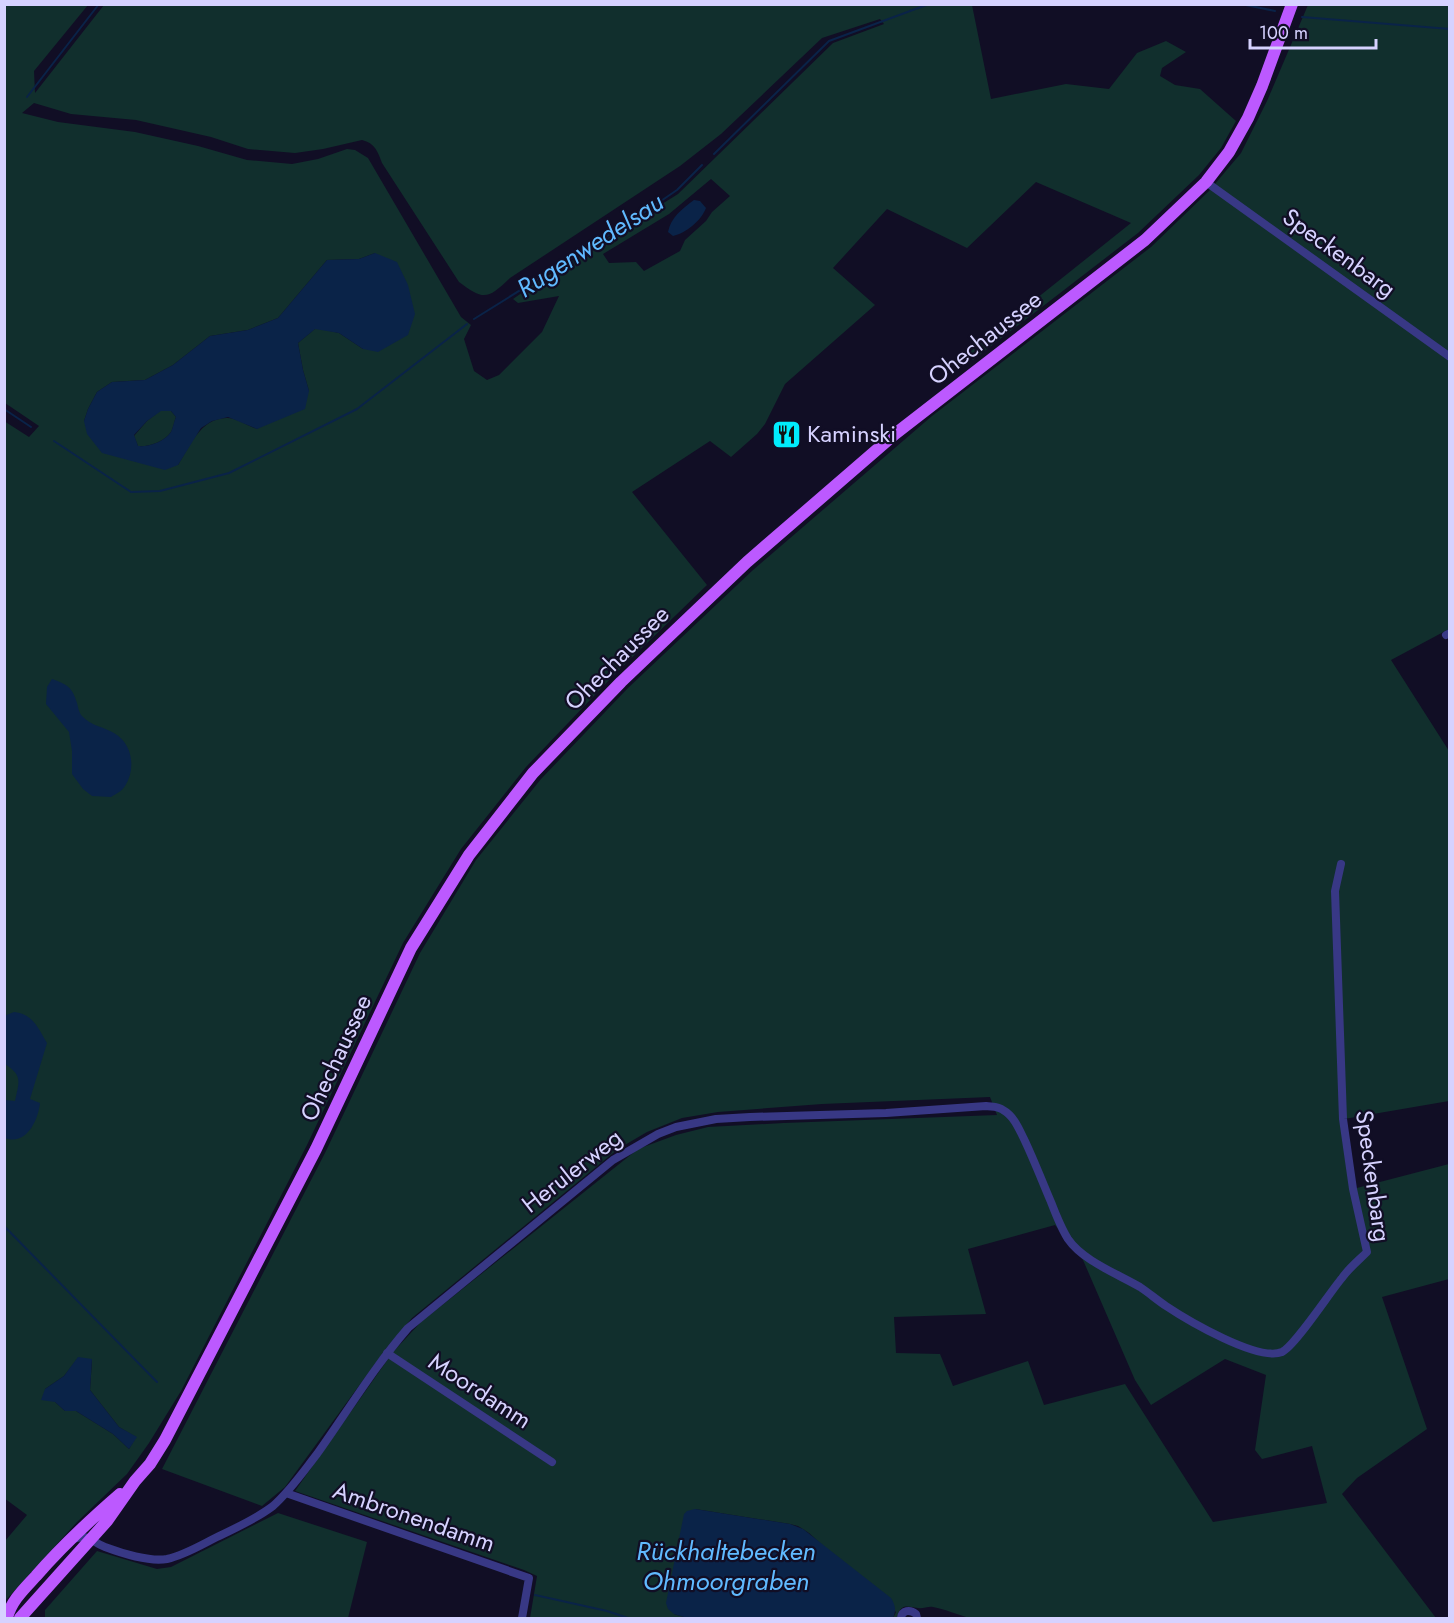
<svg xmlns="http://www.w3.org/2000/svg" width="1454" height="1623" font-family="Jost,sans-serif">
  <style>
    .green { fill: #112f2d; fill-rule: evenodd }
    .water { fill: #0a2348; fill-rule: evenodd }
    .lines { fill: none; stroke-linecap: round; stroke-linejoin: round }
    .stream { stroke: #0a2348; stroke-width: 2 }
    .street { stroke: #383885; stroke-width: 8 }
    .primary { stroke: #bc59ff; stroke-width: 12 }
    .labels { text-anchor: middle; stroke-width: 4.5; stroke-linejoin: round; paint-order: stroke }
    .street-label { font-size: 24px; fill: #d6d2ff; stroke: #110e25 }
    .poi-label { font-size: 24px; fill: #d6d2ff; stroke: #110e25; text-anchor: start }
    .water-label { font-size: 26px; font-style: italic; fill: #60baff; stroke: #110e25 }
  </style>
  <rect width="100%" height="100%" fill="#110e25"/>
  <path class="green" d="M 5,5 L 88,5 L 34,71 L 35,93 L 104,5 L 972,5 L 991,99 L 1066,84 L 1109,89 L 1137,53 L 1166,41 L 1186,52 L 1162,68 L 1160,76 L 1175,85 L 1200,89 L 1236,121 L 1221,148 L 1199,175 L 1138,233 L 973,360 L 967,354 L 1131,223 L 1036,182 L 967,248 L 887,209 L 833,268 L 875,305 L 785,384 L 765,424 L 757,434 L 731,457 L 710,441 L 632,492 L 707,585 L 614,675 L 526,767 L 461,849 L 403,943 L 307,1145 L 181,1391 L 149,1443 L 127,1474 L 77,1522 L 5,1601 L 5,1541 L 27,1515 L 4,1498 L 4,421 L 29,437 L 39,426 L 5,403 ZM 880,19 L 884,24 L 833,43 L 678,194 L 533,285 L 513,299 L 518,303 L 559,296 L 542,332 L 499,375 L 487,380 L 474,371 L 464,339 L 471,325 L 461,317 L 368,158 L 355,150 L 347,149 L 318,159 L 292,164 L 247,160 L 198,146 L 135,132 L 58,122 L 22,113 L 34,103 L 71,114 L 136,120 L 211,137 L 248,149 L 295,153 L 323,149 L 362,140 C 375,143 378,152 382,163 L 459,282 C 484,301 488,299 510,278 L 680,166 L 721,134 L 822,38 ZM 711,179 L 730,196 L 712,212 L 706,221 L 685,240 L 680,251 L 644,271 L 636,262 L 609,263 L 603,254 L 669,214 ZM 375,253 L 363,349 L 339,333 L 316,328 L 298,343 L 303,370 L 309,391 L 257,429 C 248,426 235,417 226,418 C 200,419 190,446 178,465 L 84,421 L 88,409 L 97,392 L 112,382 L 145,380 L 173,365 L 210,336 L 248,330 L 278,318 L 327,260 L 359,259 ZM 78,1358 L 92,1360 L 90,1390 L 119,1427 L 136,1437 L 129,1449 L 113,1434 L 76,1411 L 65,1411 L 55,1402 L 45,1389 L 64,1376 Z
    M 1308,5 L 1449,5 L 1449,629 L 1391,660 L 1449,751 L 1449,1101 L 1344,1119 L 1353,1189 L 1449,1164 L 1449,1279 L 1382,1297 L 1427,1429 L 1357,1478 L 1342,1494 L 1436,1618 L 970,1618 C 958,1615 945,1609 933,1607 C 928,1606 923,1609 918,1608 C 907,1607 901,1602 897,1618 L 893,1618 L 896,1612 L 809,1533 L 798,1526 L 790,1524 L 695,1509 L 674,1614 L 687,1618 L 530,1618 L 537,1576 L 524,1570 L 295,1491 L 393,1352 L 421,1322 L 638,1149 L 676,1135 L 708,1127 L 784,1123 L 997,1115 L 990,1097 L 822,1104 L 718,1112 L 682,1118 L 647,1132 L 618,1149 L 412,1318 L 388,1346 L 285,1487 L 262,1506 L 162,1469 L 325,1153 L 420,953 L 476,860 L 541,779 L 628,688 L 753,570 L 932,416 L 1151,247 L 1209,191 L 1241,153 L 1267,101 ZM 1055,1225 L 1083,1260 L 1135,1380 L 1151,1405 L 1225,1359 L 1266,1375 L 1255,1450 L 1262,1459 L 1312,1446 L 1327,1503 L 1213,1522 L 1125,1384 L 1044,1405 L 1028,1361 L 953,1386 L 940,1354 L 896,1353 L 894,1317 L 986,1314 L 968,1249 Z
    M 161,410 L 171,411 L 176,417 C 174,422 173,429 171,432 C 164,442 149,447 138,446 L 134,436 L 147,421 Z
    M 278,1513 L 367,1542 L 348,1618 L 45,1618 L 45,1610 L 97,1551 L 157,1569 L 171,1567 Z"/>
  <path class="water" d="M 694,200 L 700,201 L 706,208 C 701,221 686,233 673,236 L 668,232 C 671,217 682,209 694,200 Z
    M 375,253 L 397,262 L 408,285 L 415,314 L 408,335 L 378,352 L 363,349 L 339,333 L 315,329 L 298,343 L 303,370 L 309,391 L 305,409 L 257,429 L 228,417 L 212,421 L 201,428 L 178,465 L 165,470 L 102,453 L 87,434 L 84,421 L 88,409 L 97,392 L 112,382 L 145,380 L 173,365 L 210,336 L 248,330 L 278,318 L 327,260 L 359,259 ZM 161,411 L 171,411 L 176,417 C 174,421 173,428 171,432 C 164,442 149,447 138,446 L 134,435 L 147,421 Z
    M 52,679 C 68,685 72,687 77,703 C 78,707 79,713 82,716 C 91,726 104,727 114,733 C 133,744 136,769 125,786 C 122,791 116,794 111,797 L 92,796 L 83,789 L 72,774 L 72,751 L 69,732 L 46,704 L 47,687 Z
    M 14,1012 C 33,1014 38,1028 47,1043 L 30,1099 L 40,1103 C 38,1121 26,1146 5,1138 L 5,1100 L 15,1101 C 19,1081 23,1076 5,1064 L 4,1016 Z
    M 78,1357 L 92,1359 L 90,1390 L 119,1427 L 137,1437 L 129,1449 L 113,1434 L 76,1411 L 65,1411 L 55,1402 L 41,1400 L 45,1389 L 64,1376 Z
    M 695,1509 L 790,1524 L 803,1529 L 891,1598 C 896,1606 896,1611 893,1618 L 687,1618 L 674,1614 L 668,1609 L 666,1603 L 684,1514 L 687,1511 Z"/>
  <g class="lines">
    <path class="stream" d="M 1241,4 L 1275,11
      M 1302,17 L 1450,29
      M 27,97 L 99,4
      M 714,154 L 829,41 L 929,4
      M 474,319 L 636,218 L 677,190 L 702,165
      M 4,409 L 31,427
      M 54,441 L 131,492 L 160,491 L 229,473 L 357,409 L 467,324
      M 4,1226 L 157,1382
      M 535,1595 L 607,1611 L 628,1618"/>
    <path class="street" d="M 1206,182 L 1450,357
      M 1446,635 L 1450,633
      M 387,1353 L 552,1462
      M 286,1493 L 529,1578 L 522,1618
      M 72,1539 C 92,1534 89,1541 105,1547 C 121,1553 150,1562 167,1559 C 185,1555 201,1545 217,1537 C 236,1528 256,1519 273,1506 C 290,1491 303,1472 317,1454 C 347,1412 374,1367 408,1328 L 613,1160 L 658,1134 L 676,1127 L 716,1119 L 750,1117 L 886,1113 L 986,1106 C 992,1107 998,1106 1003,1110 C 1014,1116 1019,1129 1024,1139 C 1034,1160 1042,1181 1051,1202 C 1056,1215 1061,1228 1068,1239 C 1083,1261 1118,1274 1140,1287 C 1149,1293 1157,1300 1166,1306 C 1187,1320 1258,1362 1282,1352 C 1295,1346 1330,1292 1342,1278 C 1349,1268 1359,1260 1367,1252 L 1353,1189 L 1343,1119 L 1335,891 L 1341,864
      M 901,1618 C 902,1610 910,1609 916,1614 L 917,1618"/>
    <path class="primary" d="M 7,1618 C 11,1601 24,1589 36,1576 C 62,1546 90,1520 120,1494
      M 20,1618 L 107,1521 L 135,1481 L 150,1464 L 165,1440 L 316,1149 L 411,948 L 469,855 L 533,773 L 621,682 L 747,562 L 895,434 L 1145,240 L 1206,182 L 1229,152 L 1248,118 L 1262,86 L 1292,4"/>
  </g>
  <defs>
    <symbol id="restaurant-square" viewBox="-11 -11 22 22"><rect x="-9" y="-9" width="18" height="18" rx="4" fill="#00ecfd" stroke="#110e25"/><path d="M-5-6h1v4h1v-4h1v4h1v-4h1v5L-1.5 .5V6h-2V.5L-5-1ZM5-6V6H3V1.5H1.5Q1.5-4 5-6Z" fill="#111"/></symbol>
  </defs>
  <g fill-rule="evenodd">
    <use href="#restaurant-square" x="770" y="418" width="33" height="33"/>
  </g>
  <g class="labels">
    <g class="street-label">
      <text transform="translate(1339 253) rotate(36)" y="8">Speckenbarg</text>
      <text transform="translate(985 338) rotate(-38)" y="8">Ohechaussee</text>
      <text transform="translate(617 658) rotate(-45)" y="8">Ohechaussee</text>
      <text transform="translate(336 1058) rotate(-65)" y="8">Ohechaussee</text>
      <text transform="translate(572 1171) rotate(-38)" y="8">Herulerweg</text>
      <text transform="translate(1373 1176) rotate(82)" y="8">Speckenbarg</text>
      <text transform="translate(480 1391) rotate(33)" y="8">Moordamm</text>
      <text transform="translate(414 1517) rotate(19)" y="8">Ambronendamm</text>
    </g>
    <g class="poi-label">
      <text x="807" y="442">Kaminski</text>
    </g>
    <g class="water-label">
      <text transform="translate(590 245) rotate(-33)" y="9">Rugenwedelsau</text>
      <text x="726" y="1560">Rückhaltebecken<tspan x="726" dy="30">Ohmoorgraben</tspan></text>
    </g>
  </g>
  <rect width="1454" height="1623" fill="none" stroke="#d6d2ff" stroke-width="12"/>
  <path d="M1250 39v9h126v-9" fill="none" stroke="#d6d2ff" stroke-width="3"/>
  <text x="1259" y="39" font-size="18" fill="#d6d2ff" stroke="#110e25" stroke-width="4.5" paint-order="stroke">100 m</text>
</svg>
